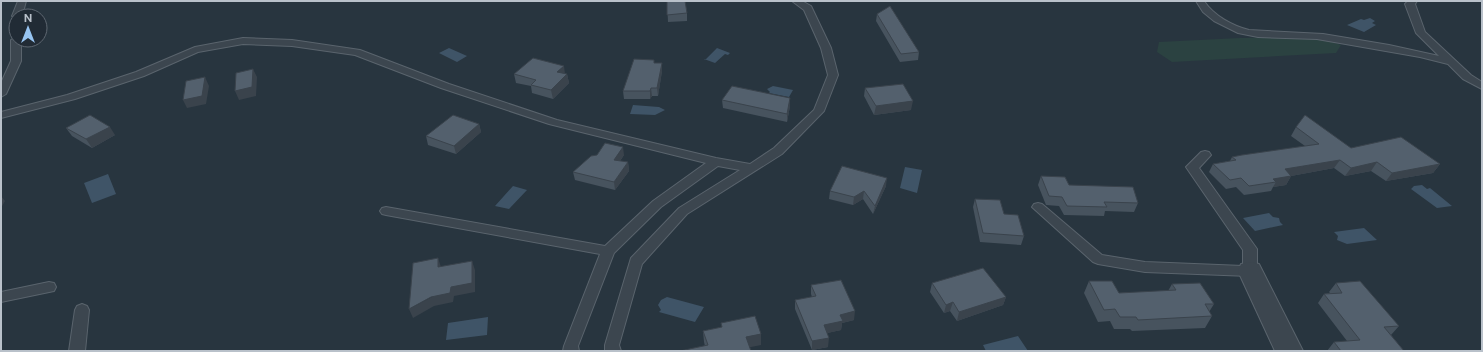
<svg xmlns="http://www.w3.org/2000/svg" width="1483" height="352" font-family="'Public Sans',sans-serif">
  <style>
    .green { fill: #2b4241 }
    .water { fill: #3f5467 }
    .lines { fill: none; stroke-linecap: round; stroke-linejoin: round }
    .service-casing { stroke: #5a646d; stroke-width: 2 }
    .minor-casing { stroke: #5a646d; stroke-width: 2 }
    .service { fill: #3c464f; fill-rule: evenodd }
    .minor { fill: #3c464f; fill-rule: evenodd }
    .wall { fill: #47535e }
    .shaded-wall { fill: #3a434c }
    .building { fill: #53606d; stroke: #3a434c }
  </style>
  <rect width="100%" height="100%" fill="#28353f"/>
  <path class="green" d="M 1294,37 L 1324,39 L 1341,45 L 1336,53 L 1172,62 L 1157,52 L 1159,42 L 1240,38 Z"/>
  <path class="water" d="M 1370,18 L 1375,21 L 1372,23 L 1376,25 L 1364,32 L 1347,25 L 1361,19 L 1364,20 Z
    M 449,48 L 467,56 L 457,62 L 439,53 Z
    M 717,48 L 730,53 L 728,55 L 725,54 L 715,63 L 704,59 L 705,60 Z
    M 773,86 L 793,90 L 789,97 L 769,93 L 770,92 L 767,89 Z
    M 633,105 L 659,107 L 665,110 L 655,115 L 630,114 Z
    M 905,167 L 922,170 L 917,193 L 900,188 Z
    M 108,174 L 116,194 L 92,203 L 84,183 Z
    M 1422,185 L 1427,189 L 1430,188 L 1452,206 L 1437,208 L 1411,189 L 1414,186 Z
    M 513,186 L 527,190 L 509,209 L 495,206 Z
    M 1269,213 L 1273,217 L 1279,218 L 1280,222 L 1283,225 L 1255,231 L 1243,218 Z
    M 1364,228 L 1377,240 L 1347,244 L 1337,240 L 1338,236 L 1334,232 Z
    M 667,297 L 704,307 L 695,322 L 659,312 L 661,310 L 658,305 L 661,300 Z
    M 488,317 L 487,335 L 446,340 L 448,323 Z
    M 1018,336 L 1028,351 L 986,351 L 983,345 Z"/>
  <g class="lines">
    <defs>
      <path id="service" d="M 18,1 L 26,1 L 22,16 L 16,16 L 16,19 L 12,16 Z
        M 792,1 L 802,1 L 811,6 L 831,48 L 838,75 L 824,111 L 782,154 L 687,214 L 642,264 L 619,345 L 621,351 L 605,351 L 605,345 L 631,258 L 679,208 L 740,170 L 718,166 L 661,207 L 614,253 L 578,346 L 579,351 L 563,351 L 564,346 L 600,254 L 386,215 L 382,214 L 380,211 L 382,208 L 386,207 L 605,246 L 653,201 L 706,163 L 549,124 L 441,88 L 355,55 L 292,46 L 243,44 L 198,52 L 144,76 L 75,99 L 1,118 L 1,112 L 67,95 L 136,72 L 195,47 L 243,38 L 292,40 L 360,50 L 449,84 L 557,120 L 716,158 L 750,164 L 774,148 L 814,110 L 828,75 L 821,48 L 804,10 Z
        M 1196,1 L 1204,1 C 1214,16 1233,26 1249,30 L 1323,34 L 1389,45 L 1439,56 L 1416,33 L 1405,4 L 1408,1 L 1417,1 L 1415,4 L 1425,32 L 1471,75 L 1482,82 L 1482,89 L 1463,79 L 1448,64 L 1420,57 L 1317,39 L 1258,37 L 1238,33 L 1214,21 L 1203,12 Z
        M 16,37 L 16,40 L 21,40 L 21,61 L 6,94 L 1,97 L 1,83 L 11,61 L 11,40 Z
        M 1205,151 L 1209,152 L 1211,155 L 1199,168 L 1257,249 L 1257,271 L 1255,275 L 1250,276 L 1145,272 L 1098,264 L 1093,262 L 1032,207 L 1034,204 L 1038,203 L 1042,204 L 1102,255 L 1145,262 L 1243,266 L 1243,250 L 1186,167 L 1201,152 Z
        M 49,282 L 54,283 L 56,287 L 54,291 L 1,302 L 1,292 Z
        M 82,304 L 87,306 L 89,310 L 85,351 L 69,351 L 75,310 L 77,306 Z"/>
      <path id="minor" d="M 1250,262 L 1259,264 L 1303,351 L 1275,351 L 1238,271 L 1241,264 Z"/>
    </defs>
    <use href="#service" class="service-casing"/>
    <use href="#minor" class="minor-casing"/>
    <use href="#service" class="service"/>
    <use href="#minor" class="minor"/>
  </g>
  <path class="wall" d="M 667,1 L 687,13 L 687,21 L 668,22 Z
    M 877,14 L 919,52 L 918,60 L 900,62 L 876,21 Z
    M 654,60 L 654,63 L 662,71 L 658,96 L 652,96 L 650,99 L 624,99 L 623,91 Z
    M 514,74 L 567,74 L 569,83 L 553,99 L 532,93 L 531,86 L 516,83 Z
    M 865,88 L 911,110 L 874,115 L 864,96 Z
    M 722,100 L 790,106 L 787,122 L 723,108 Z
    M 479,124 L 481,132 L 456,154 L 428,145 L 426,136 Z
    M 1296,127 L 1351,148 L 1440,164 L 1433,173 L 1386,181 L 1371,171 L 1345,176 L 1334,168 L 1291,176 L 1286,185 L 1273,187 L 1271,191 L 1244,195 L 1236,187 L 1226,189 L 1209,172 L 1213,164 L 1230,161 L 1232,157 L 1305,146 L 1291,136 Z
    M 66,128 L 115,135 L 92,148 L 72,136 Z
    M 624,155 L 620,161 L 628,162 L 629,171 L 615,190 L 575,180 L 573,172 Z
    M 1041,176 L 1069,185 L 1138,203 L 1134,212 L 1105,211 L 1104,216 L 1064,215 L 1059,206 L 1046,205 L 1038,185 Z
    M 886,186 L 873,214 L 863,199 L 853,205 L 829,199 L 830,191 Z
    M 975,199 L 1004,214 L 1024,236 L 1021,245 L 980,242 L 973,207 Z
    M 1089,281 L 1119,293 L 1168,291 L 1172,284 L 1214,304 L 1209,312 L 1212,316 L 1205,328 L 1132,331 L 1130,329 L 1114,329 L 1110,321 L 1098,322 L 1084,293 Z
    M 932,283 L 1006,297 L 1003,305 L 957,321 L 950,311 L 944,313 L 930,292 Z
    M 1336,283 L 1399,326 L 1391,335 L 1404,351 L 1327,351 L 1334,342 L 1347,341 L 1318,303 L 1324,294 L 1330,293 L 1329,292 Z
    M 811,285 L 854,320 L 842,323 L 841,330 L 827,333 L 828,347 L 812,350 L 795,309 L 795,300 L 812,297 L 811,294 Z
    M 721,323 L 761,345 L 705,346 L 704,342 L 703,331 L 722,327 Z"/>
  <path class="shaded-wall" d="M 662,63 L 662,71 L 658,96 L 657,88 Z
    M 564,66 L 565,74 L 557,72 Z
    M 253,69 L 257,77 L 256,96 L 239,100 L 235,91 Z
    M 567,74 L 569,83 L 553,99 L 551,90 Z
    M 205,77 L 209,86 L 206,104 L 187,108 L 183,100 Z
    M 651,88 L 652,96 L 650,99 L 650,91 Z
    M 790,98 L 790,106 L 787,122 L 787,114 Z
    M 913,101 L 911,110 L 874,115 L 876,106 Z
    M 479,124 L 481,132 L 456,154 L 454,146 Z
    M 110,127 L 115,135 L 92,148 L 86,139 Z
    M 623,147 L 624,155 L 615,168 L 614,160 Z
    M 1340,160 L 1334,168 L 1291,176 L 1286,185 L 1273,187 L 1276,182 L 1273,179 L 1285,169 Z
    M 628,162 L 629,171 L 615,190 L 614,182 Z
    M 1377,162 L 1371,171 L 1345,176 L 1351,168 Z
    M 1440,164 L 1433,173 L 1386,181 L 1392,173 Z
    M 887,178 L 886,186 L 873,214 L 875,206 Z
    M 864,191 L 863,199 L 853,205 L 854,197 Z
    M 1,196 L 5,201 L 1,208 Z
    M 438,258 L 441,267 L 438,267 Z
    M 472,261 L 475,270 L 475,292 L 454,296 L 453,302 L 434,306 L 413,318 L 409,309 L 451,287 Z
    M 1006,297 L 1003,305 L 957,321 L 959,312 Z
    M 953,302 L 950,311 L 944,313 L 946,305 Z
    M 855,311 L 854,320 L 842,323 L 841,330 L 823,334 L 824,325 L 840,315 Z
    M 761,334 L 761,345 L 746,348 L 746,337 Z
    M 829,338 L 828,347 L 812,350 L 812,341 Z"/>
  <path class="building" d="M 667,1 L 685,1 L 687,13 L 667,15 Z
    M 890,6 L 919,52 L 901,54 L 877,14 Z
    M 533,58 L 564,66 L 557,72 L 567,74 L 551,90 L 531,85 L 536,80 L 514,74 Z
    M 634,59 L 654,60 L 654,63 L 662,63 L 657,88 L 651,88 L 650,91 L 623,91 Z
    M 253,69 L 252,87 L 235,91 L 236,73 Z
    M 205,77 L 202,96 L 183,100 L 186,81 Z
    M 903,84 L 913,101 L 876,106 L 865,88 Z
    M 732,86 L 790,98 L 787,114 L 722,100 Z
    M 90,115 L 110,127 L 86,139 L 66,128 Z
    M 453,115 L 479,124 L 454,146 L 426,136 Z
    M 1305,115 L 1351,148 L 1401,137 L 1440,164 L 1392,173 L 1377,162 L 1351,168 L 1340,160 L 1285,169 L 1291,176 L 1273,179 L 1276,182 L 1249,186 L 1241,178 L 1230,180 L 1213,164 L 1236,160 L 1232,157 L 1242,155 L 1319,144 L 1296,127 Z
    M 605,143 L 623,147 L 614,160 L 628,162 L 614,182 L 573,172 L 591,156 L 597,155 Z
    M 842,166 L 887,178 L 875,206 L 864,191 L 854,197 L 830,191 Z
    M 1041,176 L 1065,177 L 1069,185 L 1133,187 L 1138,203 L 1104,202 L 1107,207 L 1067,206 L 1062,197 L 1049,196 Z
    M 975,199 L 1000,200 L 1004,214 L 1018,215 L 1024,236 L 983,233 Z
    M 438,258 L 438,267 L 472,261 L 472,283 L 451,287 L 450,293 L 431,297 L 409,309 L 413,263 Z
    M 983,268 L 1006,297 L 959,312 L 953,302 L 946,305 L 932,283 Z
    M 841,280 L 855,311 L 840,315 L 843,321 L 824,325 L 829,338 L 812,341 L 795,300 L 816,296 L 811,285 Z
    M 1089,281 L 1112,281 L 1119,293 L 1176,290 L 1172,284 L 1200,283 L 1214,304 L 1205,304 L 1212,316 L 1138,320 L 1136,317 L 1120,317 L 1115,309 L 1104,310 Z
    M 1360,281 L 1399,326 L 1384,327 L 1404,351 L 1341,351 L 1334,342 L 1360,340 L 1324,294 L 1342,293 L 1336,283 Z
    M 755,316 L 761,334 L 746,337 L 751,351 L 680,351 L 708,345 L 703,331 L 722,327 L 721,323 Z"/>
  <rect width="1483" height="352" fill="none" stroke="#b9c1ca" stroke-width="4"/>
  <g transform="translate(28 28)"><circle r="19" fill="#212b35" stroke="#5e6771"/>
  <path d="M0-3L7 15L0 10L-7 15Z" fill="#97c4f1"/>
  <text y="-6" font-size="11" font-weight="bold" text-anchor="middle" fill="#b9c1ca">N</text>
  </g>
</svg>
